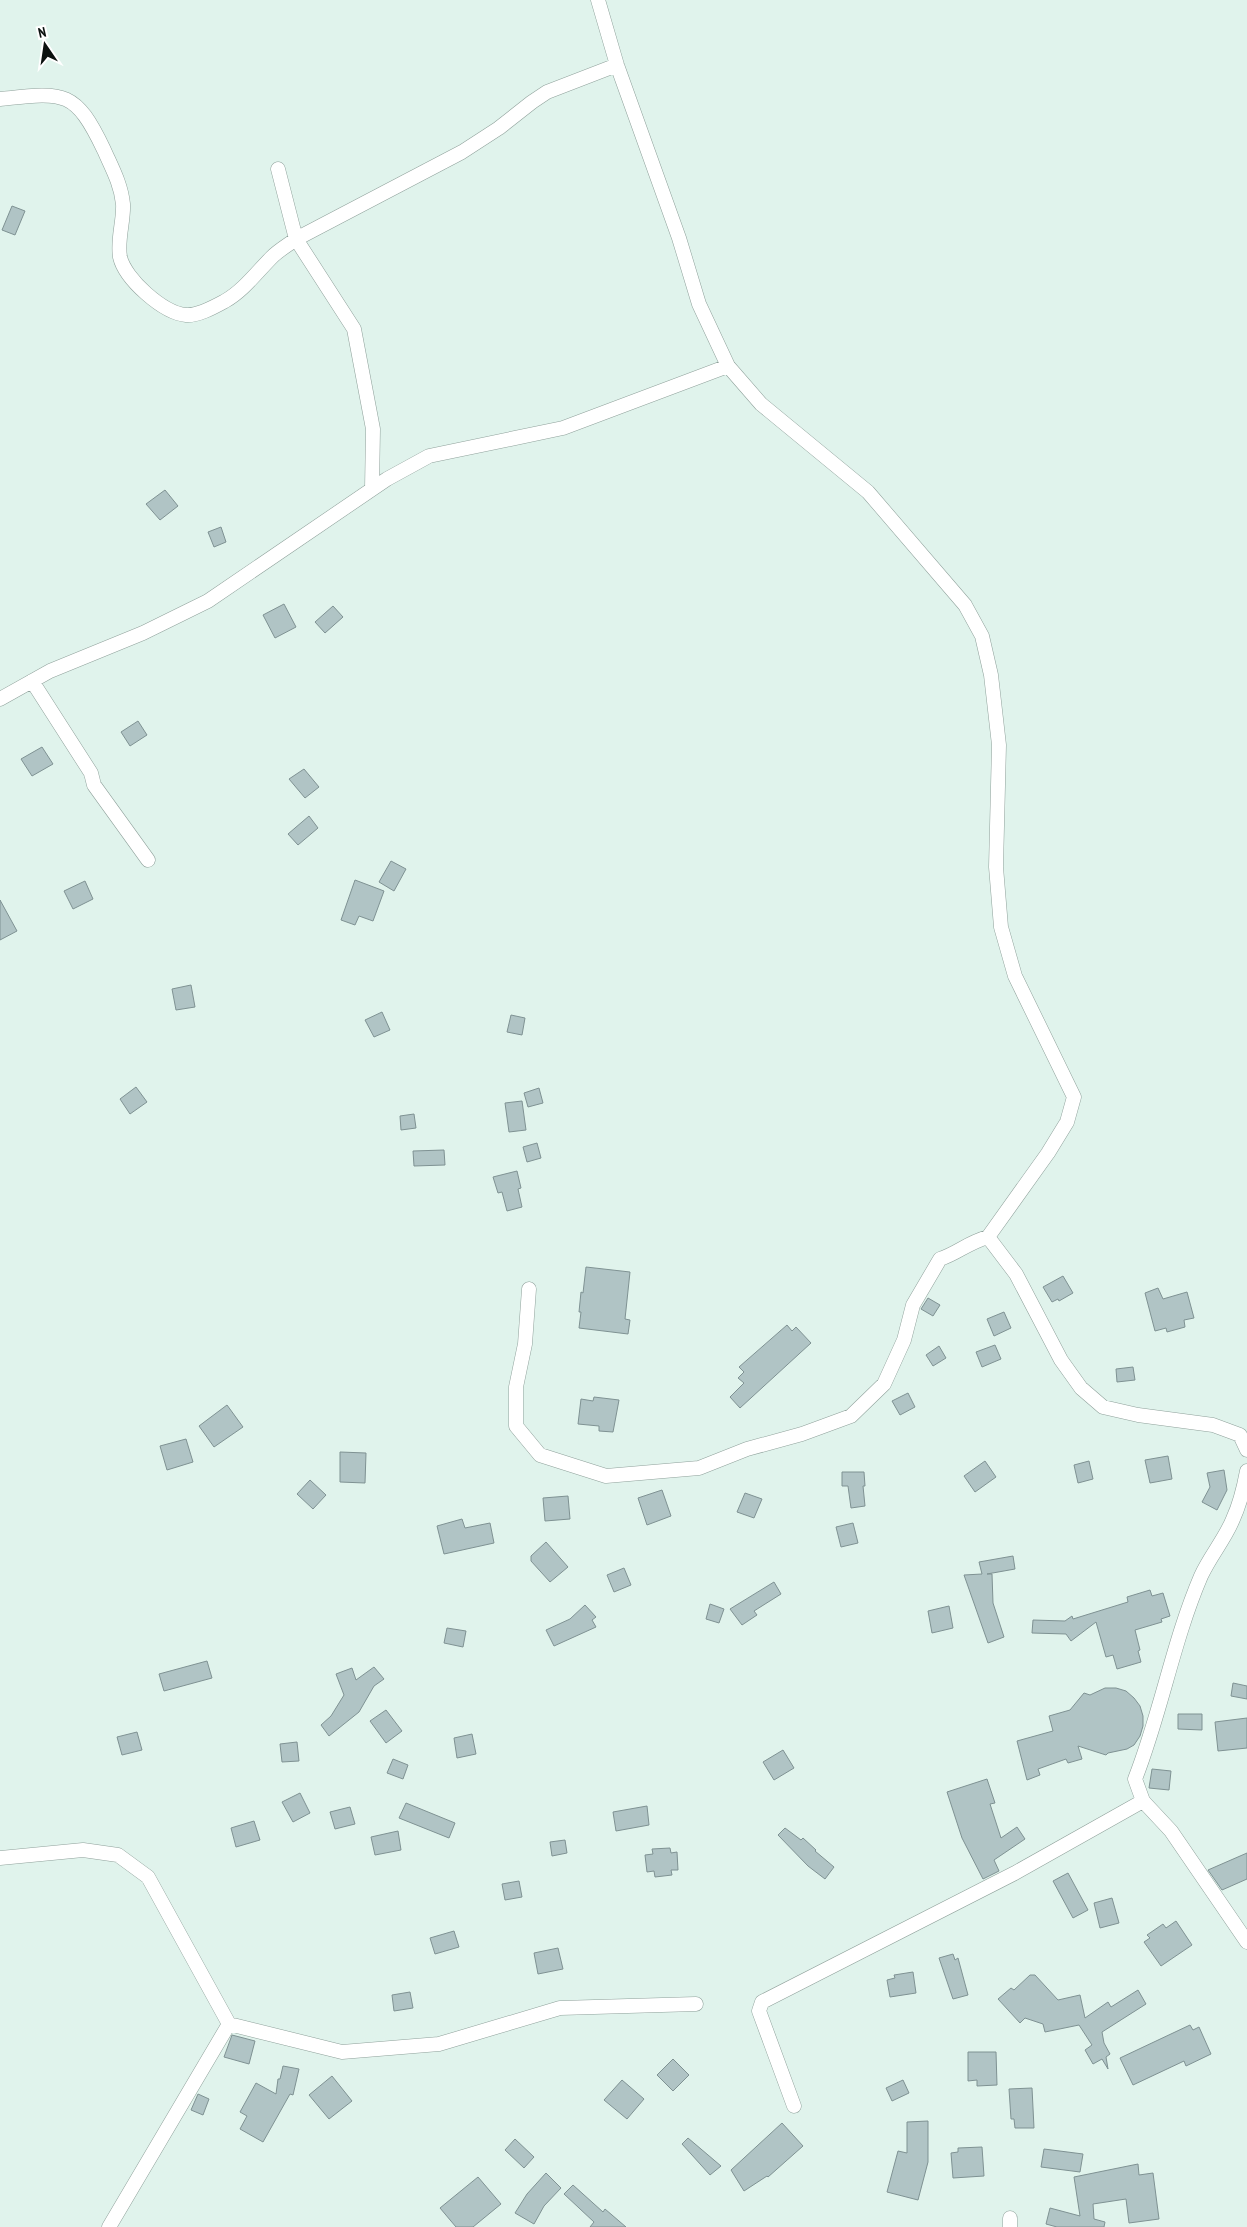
<svg xmlns="http://www.w3.org/2000/svg" width="1247" height="2227" font-family="'PT Sans Narrow',sans-serif">
  <style>
    .building { fill: #b0c4c5; stroke: #7f9293 }
    .lines { fill: none; stroke-linecap: round; stroke-linejoin: round }
    .street-casing { stroke: #8fa19b; stroke-width: 15 }
    .street { stroke: #fff; stroke-width: 14 }
  </style>
  <rect width="100%" height="100%" fill="#e0f3ec"/>
  <path class="building" d="M 12,206 L 25,211 L 15,235 L 2,230 Z
    M 165,490 L 178,506 L 160,520 L 146,504 Z
    M 221,527 L 226,542 L 214,547 L 208,532 Z
    M 284,604 L 296,627 L 275,638 L 263,615 Z
    M 333,606 L 343,617 L 325,633 L 315,622 Z
    M 138,721 L 147,735 L 130,746 L 121,732 Z
    M 42,747 L 53,764 L 32,776 L 21,759 Z
    M 304,769 L 319,787 L 305,798 L 289,779 Z
    M 309,816 L 318,828 L 298,845 L 288,834 Z
    M 391,861 L 406,869 L 394,891 L 379,882 Z
    M 355,880 L 384,891 L 373,921 L 359,916 L 355,925 L 341,920 Z
    M 85,881 L 93,899 L 73,909 L 64,891 Z
    M 0,900 L 17,931 L 0,940 Z
    M 191,985 L 195,1007 L 176,1010 L 172,989 Z
    M 382,1012 L 390,1030 L 374,1037 L 365,1020 Z
    M 511,1015 L 525,1018 L 522,1035 L 507,1032 Z
    M 136,1087 L 147,1102 L 130,1114 L 120,1099 Z
    M 539,1088 L 543,1103 L 528,1107 L 524,1093 Z
    M 522,1101 L 526,1130 L 509,1132 L 505,1103 Z
    M 414,1114 L 416,1128 L 401,1130 L 400,1116 Z
    M 537,1143 L 541,1158 L 527,1162 L 523,1147 Z
    M 444,1150 L 445,1165 L 414,1166 L 413,1151 Z
    M 517,1171 L 521,1188 L 518,1189 L 522,1207 L 507,1211 L 502,1192 L 498,1193 L 493,1177 Z
    M 586,1267 L 630,1272 L 625,1319 L 630,1320 L 628,1334 L 579,1328 L 581,1312 L 579,1312 L 581,1292 L 583,1293 Z
    M 1063,1276 L 1073,1293 L 1059,1301 L 1058,1299 L 1052,1302 L 1043,1287 Z
    M 1158,1288 L 1163,1299 L 1187,1292 L 1194,1318 L 1184,1320 L 1185,1327 L 1167,1332 L 1166,1328 L 1155,1331 L 1145,1293 Z
    M 928,1298 L 940,1305 L 933,1316 L 921,1309 Z
    M 1004,1312 L 1011,1328 L 994,1336 L 987,1319 Z
    M 787,1325 L 792,1331 L 796,1327 L 811,1343 L 740,1408 L 730,1397 L 744,1383 L 738,1378 L 744,1372 L 739,1367 Z
    M 995,1345 L 1001,1359 L 982,1367 L 976,1352 Z
    M 939,1346 L 946,1358 L 933,1366 L 926,1355 Z
    M 1133,1367 L 1135,1380 L 1117,1382 L 1116,1369 Z
    M 908,1393 L 915,1407 L 900,1415 L 892,1401 Z
    M 594,1397 L 619,1400 L 613,1432 L 599,1431 L 599,1426 L 578,1424 L 581,1399 L 593,1401 Z
    M 227,1405 L 243,1427 L 214,1447 L 199,1426 Z
    M 186,1439 L 193,1462 L 167,1470 L 160,1446 Z
    M 340,1452 L 366,1453 L 365,1483 L 340,1482 Z
    M 1168,1456 L 1172,1479 L 1150,1483 L 1145,1460 Z
    M 985,1461 L 996,1477 L 975,1492 L 964,1476 Z
    M 1089,1461 L 1093,1479 L 1078,1483 L 1074,1465 Z
    M 1224,1470 L 1227,1490 L 1217,1510 L 1202,1502 L 1210,1487 L 1207,1473 Z
    M 842,1472 L 864,1472 L 865,1486 L 863,1486 L 865,1506 L 851,1508 L 848,1486 L 842,1486 Z
    M 310,1480 L 326,1495 L 313,1509 L 297,1494 Z
    M 662,1490 L 671,1516 L 647,1525 L 638,1498 Z
    M 745,1493 L 762,1499 L 754,1518 L 737,1512 Z
    M 568,1496 L 570,1519 L 545,1521 L 543,1498 Z
    M 462,1519 L 465,1528 L 490,1523 L 494,1543 L 444,1554 L 437,1526 Z
    M 853,1523 L 858,1543 L 841,1547 L 836,1527 Z
    M 546,1542 L 568,1567 L 550,1582 L 531,1561 L 531,1556 Z
    M 1013,1556 L 1015,1569 L 987,1574 L 992,1574 L 993,1603 L 1004,1637 L 988,1643 L 964,1575 L 982,1574 L 979,1562 Z
    M 624,1568 L 631,1585 L 614,1592 L 607,1575 Z
    M 774,1582 L 781,1594 L 754,1611 L 757,1615 L 742,1625 L 730,1609 Z
    M 1150,1590 L 1152,1596 L 1163,1593 L 1170,1616 L 1161,1619 L 1162,1622 L 1135,1630 L 1140,1650 L 1138,1651 L 1141,1662 L 1117,1669 L 1113,1655 L 1106,1657 L 1096,1622 L 1071,1641 L 1066,1634 L 1032,1633 L 1033,1620 L 1065,1621 L 1072,1616 L 1073,1619 L 1128,1602 L 1127,1597 Z
    M 710,1604 L 724,1609 L 719,1623 L 706,1619 Z
    M 585,1605 L 596,1617 L 592,1620 L 596,1627 L 554,1646 L 546,1630 L 570,1619 Z
    M 949,1606 L 953,1628 L 932,1633 L 928,1611 Z
    M 447,1628 L 466,1631 L 463,1647 L 444,1643 Z
    M 207,1661 L 212,1678 L 164,1691 L 159,1674 Z
    M 374,1667 L 384,1679 L 374,1686 L 359,1712 L 329,1736 L 321,1725 L 331,1716 L 344,1695 L 336,1674 L 352,1668 L 356,1680 Z
    M 1233,1683 L 1247,1686 L 1247,1699 L 1231,1696 Z
    M 1105,1688 L 1116,1688 L 1126,1691 L 1134,1698 L 1140,1706 L 1143,1716 L 1143,1726 L 1140,1736 L 1134,1745 L 1127,1749 L 1108,1753 L 1106,1755 L 1078,1746 L 1082,1759 L 1068,1763 L 1066,1759 L 1038,1769 L 1040,1775 L 1027,1780 L 1017,1741 L 1053,1731 L 1049,1716 L 1070,1710 L 1084,1693 L 1090,1695 Z
    M 386,1710 L 402,1731 L 386,1743 L 370,1721 Z
    M 1178,1714 L 1202,1714 L 1202,1730 L 1178,1729 Z
    M 1247,1718 L 1247,1748 L 1218,1751 L 1215,1722 Z
    M 137,1732 L 142,1750 L 122,1755 L 117,1737 Z
    M 472,1734 L 476,1754 L 457,1758 L 454,1738 Z
    M 297,1742 L 299,1761 L 282,1762 L 280,1744 Z
    M 783,1750 L 794,1768 L 774,1780 L 763,1762 Z
    M 393,1759 L 408,1765 L 403,1779 L 387,1773 Z
    M 1152,1769 L 1171,1771 L 1169,1790 L 1149,1788 Z
    M 987,1779 L 995,1803 L 990,1804 L 1001,1838 L 1017,1827 L 1025,1839 L 994,1860 L 999,1871 L 983,1879 L 962,1838 L 947,1792 Z
    M 300,1793 L 310,1813 L 293,1822 L 282,1802 Z
    M 406,1803 L 455,1823 L 449,1838 L 399,1818 Z
    M 647,1806 L 649,1825 L 616,1831 L 613,1812 Z
    M 350,1807 L 355,1824 L 335,1829 L 330,1812 Z
    M 254,1821 L 260,1840 L 236,1847 L 231,1828 Z
    M 785,1828 L 801,1840 L 803,1838 L 816,1850 L 815,1851 L 834,1867 L 825,1879 L 808,1866 L 778,1835 Z
    M 398,1831 L 401,1850 L 375,1855 L 371,1837 Z
    M 565,1840 L 567,1853 L 552,1856 L 550,1842 Z
    M 670,1848 L 671,1853 L 677,1852 L 678,1870 L 671,1870 L 672,1875 L 655,1877 L 654,1871 L 647,1872 L 645,1855 L 653,1854 L 652,1849 Z
    M 1247,1853 L 1247,1879 L 1222,1890 L 1208,1870 Z
    M 1068,1873 L 1088,1910 L 1073,1918 L 1053,1881 Z
    M 519,1881 L 522,1897 L 505,1900 L 502,1884 Z
    M 1112,1898 L 1119,1923 L 1100,1928 L 1094,1903 Z
    M 1176,1921 L 1192,1945 L 1161,1966 L 1144,1942 L 1150,1938 L 1147,1935 L 1163,1924 L 1166,1928 Z
    M 454,1931 L 459,1947 L 435,1954 L 430,1938 Z
    M 558,1948 L 563,1969 L 538,1974 L 534,1953 Z
    M 953,1954 L 955,1960 L 958,1958 L 968,1995 L 953,1999 L 939,1958 Z
    M 913,1972 L 916,1993 L 890,1997 L 887,1980 L 895,1978 L 894,1975 Z
    M 1030,1975 L 1035,1975 L 1058,2000 L 1080,1995 L 1085,2018 L 1108,2002 L 1111,2007 L 1138,1990 L 1146,2004 L 1102,2032 L 1104,2043 L 1110,2054 L 1106,2057 L 1108,2069 L 1102,2059 L 1093,2064 L 1085,2050 L 1092,2045 L 1079,2025 L 1045,2032 L 1043,2024 L 1025,2018 L 1020,2023 L 998,1999 L 1011,1988 L 1014,1990 Z
    M 410,1992 L 413,2008 L 394,2011 L 392,1995 Z
    M 1190,2025 L 1193,2030 L 1199,2027 L 1211,2054 L 1186,2066 L 1184,2061 L 1133,2085 L 1120,2058 Z
    M 232,2035 L 255,2041 L 249,2064 L 224,2057 Z
    M 968,2052 L 996,2052 L 997,2085 L 977,2086 L 977,2080 L 968,2081 Z
    M 673,2059 L 689,2075 L 673,2091 L 657,2075 Z
    M 283,2066 L 299,2069 L 293,2095 L 290,2094 L 263,2142 L 240,2129 L 247,2116 L 240,2112 L 256,2083 L 276,2094 L 278,2079 L 280,2079 Z
    M 332,2076 L 352,2101 L 329,2119 L 309,2095 Z
    M 622,2080 L 644,2099 L 627,2119 L 604,2100 Z
    M 903,2080 L 909,2093 L 892,2101 L 886,2088 Z
    M 1032,2088 L 1034,2128 L 1015,2128 L 1014,2119 L 1011,2119 L 1009,2089 Z
    M 198,2094 L 209,2099 L 203,2115 L 191,2110 Z
    M 928,2121 L 928,2162 L 918,2200 L 887,2192 L 898,2151 L 907,2153 L 907,2122 Z
    M 782,2123 L 803,2146 L 768,2177 L 767,2176 L 744,2191 L 731,2170 Z
    M 688,2138 L 721,2166 L 710,2175 L 682,2144 Z
    M 515,2139 L 534,2157 L 524,2168 L 505,2150 Z
    M 982,2147 L 984,2176 L 953,2178 L 951,2153 L 958,2152 L 958,2148 Z
    M 1044,2149 L 1083,2154 L 1080,2172 L 1041,2167 Z
    M 1138,2164 L 1139,2175 L 1153,2173 L 1159,2219 L 1129,2223 L 1126,2199 L 1093,2204 L 1094,2219 L 1105,2222 L 1104,2227 L 1057,2227 L 1046,2224 L 1050,2208 L 1080,2216 L 1074,2177 Z
    M 546,2173 L 561,2188 L 544,2206 L 534,2224 L 515,2213 L 527,2194 Z
    M 478,2177 L 501,2204 L 473,2227 L 456,2227 L 440,2208 Z
    M 573,2185 L 603,2212 L 605,2209 L 626,2227 L 590,2227 L 594,2222 L 564,2194 Z"/>
  <g class="lines">
    <defs>
      <path id="street" d="M 598,0 L 617,65 L 679,238 L 699,304 L 728,366 L 761,404 L 868,492 L 965,605 L 982,636 L 991,675 L 999,745 L 996,867 L 1001,927 L 1015,976 L 1074,1097 L 1067,1122 L 1048,1153 L 988,1237 L 1016,1274 L 1061,1360 L 1081,1388 L 1103,1407 L 1138,1415 L 1213,1425 L 1240,1435 L 1247,1450
        M 0,99 C 64,92 75,89 104,150 C 112,168 121,184 123,204 C 124,221 117,239 120,257 C 125,279 163,313 186,315 C 198,316 214,307 225,301 C 243,291 257,272 272,257 C 279,250 288,245 296,239 L 462,152 L 499,128 L 532,102 L 547,92 L 617,65
        M 278,169 L 296,239 L 354,329 L 373,429 L 372,489
        M 32,681 L 91,773 L 94,785 L 148,860
        M 0,699 L 50,671 L 143,633 L 208,601 L 387,479 L 429,456 L 563,428 L 728,366
        M 529,1289 L 525,1344 L 516,1387 L 516,1426 L 540,1455 L 606,1476 L 699,1468 L 747,1449 L 802,1434 L 851,1416 L 884,1384 L 904,1340 L 913,1305 L 940,1259 C 958,1253 967,1243 988,1237
        M 1247,1471 C 1244,1487 1240,1504 1233,1519 C 1225,1539 1210,1556 1201,1576 C 1173,1641 1161,1713 1135,1779 L 1143,1801 L 1171,1831 L 1247,1942
        M 0,1858 L 83,1850 L 118,1855 L 148,1877 L 229,2024 L 342,2052 L 439,2044 L 560,2008 L 696,2004
        M 794,2106 L 759,2011 L 762,2002 L 1015,1873 L 1143,1801
        M 1010,2218 L 1010,2227
        M 109,2227 L 229,2024"/>
    </defs>
    <use href="#street" class="street-casing"/>
    <use href="#street" class="street"/>
  </g>
  <g transform="translate(45 45) rotate(347)" stroke="#ffffff" stroke-width="4" paint-order="stroke">
  <path d="M0-4L9 19L0 12L-9 19Z" fill="#0b110f"/>
  <text y="-8" font-size="14" font-weight="bold" text-anchor="middle" fill="#0b110f">N</text>
  </g>
</svg>
